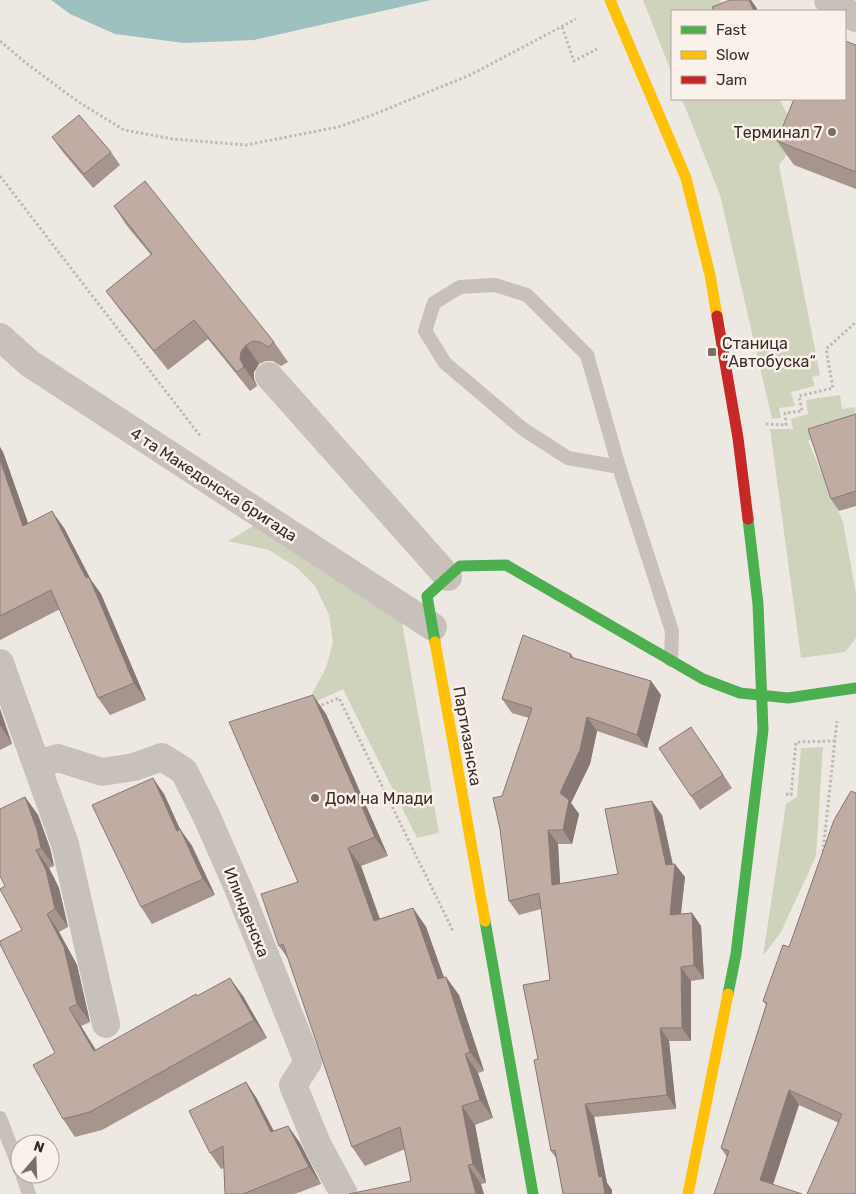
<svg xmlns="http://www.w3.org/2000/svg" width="856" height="1194" font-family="Rubik,sans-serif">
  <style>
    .green { fill: #d0d3bc }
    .water { fill: #9ec0bf }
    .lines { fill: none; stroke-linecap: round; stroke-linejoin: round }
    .path { stroke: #c0b9b3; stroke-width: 3; stroke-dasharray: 2.5 2.5; stroke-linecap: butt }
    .lane { stroke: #c7c0bb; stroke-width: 14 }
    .street { stroke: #c7c0bb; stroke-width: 28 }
    .fast { stroke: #4caf50; stroke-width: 11 }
    .slow { stroke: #ffc107; stroke-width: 11 }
    .jam { stroke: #c62828; stroke-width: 11 }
    .wall { fill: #a6948d }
    .shaded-wall { fill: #877873 }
    .building { fill: #c1aca4; stroke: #877873 }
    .poi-dot { fill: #786e6a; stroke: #faf2ea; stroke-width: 2 }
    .labels { text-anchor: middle; stroke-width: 5; stroke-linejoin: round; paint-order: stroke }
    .poi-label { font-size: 16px; fill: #382d29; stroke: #faf2ea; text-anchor: start }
    .street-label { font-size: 16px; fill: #382d29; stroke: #faf2ea }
  </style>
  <rect width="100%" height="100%" fill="#eee8e2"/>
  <path class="green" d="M 643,0 L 720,0 L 724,11 L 672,11 L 672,74 Z
    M 682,99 L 779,99 L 800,137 L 779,165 L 820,375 L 812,377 L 815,386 L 791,392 L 795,406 L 779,408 L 781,418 L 772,419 L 720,195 Z
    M 840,395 L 842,409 L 855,407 L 856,421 L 808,441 L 843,522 L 856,593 L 856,638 L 845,652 L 801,658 L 770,429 L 793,429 L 791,419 L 808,414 L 806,400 Z
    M 257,524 L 402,622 L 439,833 L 417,838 L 343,689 L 313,703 L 311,696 L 326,668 L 333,642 L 329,615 L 315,586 L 296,567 L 269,550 L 228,541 Z
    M 823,747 L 816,856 L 781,932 L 763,956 L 786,804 L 797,797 L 801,748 Z"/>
  <path class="water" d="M 51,0 L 431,0 L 254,40 L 184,43 L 115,34 L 70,14 Z"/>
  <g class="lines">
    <path class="path" d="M 562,27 L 574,61 L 597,49
      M 0,41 L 26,63 L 77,101 L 124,130 L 173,139 L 246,145 L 338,127 L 370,116 L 470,75 L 576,19
      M 0,176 L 201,437
      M 766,424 L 786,425 L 785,413 L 802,411 L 799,396 L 833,388 L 826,349 L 856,322
      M 317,707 L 339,698 L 453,931
      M 786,794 L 791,795 L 796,742 L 835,741
      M 823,852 L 837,721"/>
    <path class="lane" d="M 619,467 L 568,458 L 523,429 L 445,363 L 425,331 L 434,303 L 460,287 L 495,285 L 527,295 L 587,355 L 619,467 L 672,631 L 671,660
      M 0,1118 L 20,1170
      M 22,1174 L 29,1194"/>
    <path class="street" d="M 828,0 L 856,18
      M 0,337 L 29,363 L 433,627
      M 269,376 L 448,577
      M 0,663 L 65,844 L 106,1024
      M 37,765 L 58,758 L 102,772 L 134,767 L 162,757 L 184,771 L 206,815 L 238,888 L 308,1062 L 293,1085 L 318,1146 L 344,1194"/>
    <path class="fast" d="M 435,642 L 427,596 L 460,566 L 506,565 L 703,679 L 740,693 L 788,698 L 856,688
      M 485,921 L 533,1194
      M 728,994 L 736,954 L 763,730 L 758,604 L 748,519"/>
    <path class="slow" d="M 610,0 L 686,178 L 710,275 L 717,316
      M 435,642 L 485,921
      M 688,1194 L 728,994"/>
    <path class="jam" d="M 717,316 L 738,438 L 748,519"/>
  </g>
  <path class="wall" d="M 856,45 L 856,189 L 794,165 L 777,141 Z
    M 52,137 L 111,152 L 120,165 L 93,188 L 62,151 Z
    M 114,206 L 274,342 L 288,362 L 281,366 L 273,361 L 266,361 L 259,364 L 254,372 L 254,379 L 257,386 L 250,391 L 208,339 L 168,370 L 120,310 L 106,291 L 151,255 L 127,226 Z
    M 856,414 L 856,506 L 839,511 L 831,499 Z
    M 0,447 L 3,452 L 28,523 L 64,528 L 91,580 L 101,594 L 146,700 L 110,715 L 98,698 L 60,609 L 0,640 Z
    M 571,654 L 574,658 L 651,681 L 661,695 L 647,748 L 597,731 L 590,764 L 571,803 L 579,814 L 572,844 L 558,844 L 560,884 L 618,874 L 662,815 L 673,864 L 685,877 L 681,914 L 692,913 L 701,926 L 704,979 L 691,981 L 691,1041 L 669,1041 L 676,1109 L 594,1117 L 607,1183 L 612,1190 L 612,1194 L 563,1194 L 556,1158 L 551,1151 L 538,1059 L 550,980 L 541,909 L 519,915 L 509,901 L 502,796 L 529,718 L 512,713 L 502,699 Z
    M 0,709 L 12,744 L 0,750 Z
    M 326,714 L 388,856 L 361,866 L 380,919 L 413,908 L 426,927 L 444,977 L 459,995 L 484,1071 L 478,1073 L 493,1118 L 475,1125 L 486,1183 L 481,1184 L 405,1149 L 365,1166 L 352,1147 L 289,960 L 279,946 L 298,882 Z
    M 701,741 L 732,788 L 700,810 L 691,796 Z
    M 164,794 L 180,829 L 192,846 L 215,895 L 152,924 L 141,907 Z
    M 25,797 L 38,815 L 50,848 L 54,866 L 49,868 L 59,888 L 68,927 L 59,932 L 77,965 L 90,1022 L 81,1026 L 96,1050 L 198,996 L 243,996 L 267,1038 L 102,1130 L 75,1137 L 63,1119 L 55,1053 L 22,930 L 5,886 Z
    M 834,820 L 856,1194 L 839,1123 L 799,1105 L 714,1194 L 727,1157 L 721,1148 L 766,1005 L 763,1001 L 789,947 Z
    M 246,1082 L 257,1099 L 274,1131 L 288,1126 L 300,1143 L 321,1184 L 295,1194 L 225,1194 L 224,1168 L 221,1169 L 210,1153 Z"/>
  <path class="shaded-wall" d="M 749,0 L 751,0 L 756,7 L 758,11 L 754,11 Z
    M 246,345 L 259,364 L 254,372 L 254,379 L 257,386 L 244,367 L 240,359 L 241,352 Z
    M 0,447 L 3,452 L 35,543 L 23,526 L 0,460 Z
    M 52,511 L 64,528 L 91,580 L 101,594 L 146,700 L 134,683 L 86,578 Z
    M 651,681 L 661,695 L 647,748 L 637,735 Z
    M 313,695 L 326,714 L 388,856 L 375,837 Z
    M 0,709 L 12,744 L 0,725 Z
    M 587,717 L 597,731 L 590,764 L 571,803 L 579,814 L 572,844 L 563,830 L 560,793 Z
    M 153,778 L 164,794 L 188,847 L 177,831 Z
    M 25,797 L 38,815 L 50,848 L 54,866 L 41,848 Z
    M 652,801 L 662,815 L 674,872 L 675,864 L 685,877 L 679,929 L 670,915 L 666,865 Z
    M 180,829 L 192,846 L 215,895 L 203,879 Z
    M 548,830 L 558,844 L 561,899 L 552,885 Z
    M 348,848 L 361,866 L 387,940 L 374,921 Z
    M 36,850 L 49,868 L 59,888 L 68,927 L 55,909 Z
    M 413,908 L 426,927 L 451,998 L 438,979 Z
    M 692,913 L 701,926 L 704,979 L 694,965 Z
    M 47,914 L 59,932 L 77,965 L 90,1022 L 77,1004 Z
    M 681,967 L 691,981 L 691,1041 L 682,1028 Z
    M 446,977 L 459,995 L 484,1071 L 470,1052 Z
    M 230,978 L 243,996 L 267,1038 L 254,1020 Z
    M 69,1008 L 81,1026 L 107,1069 L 94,1051 Z
    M 660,1028 L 669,1041 L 676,1109 L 667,1095 Z
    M 465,1054 L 478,1073 L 493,1118 L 480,1100 Z
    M 246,1082 L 257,1099 L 282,1148 L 271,1132 Z
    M 789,1090 L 799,1105 L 770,1194 L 760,1180 Z
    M 585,1104 L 594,1117 L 607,1183 L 612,1190 L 612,1194 L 605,1194 L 599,1177 Z
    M 462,1106 L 475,1125 L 486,1183 L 473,1164 Z
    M 288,1126 L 300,1143 L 321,1184 L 309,1167 Z
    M 468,1165 L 481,1184 L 484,1194 L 476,1194 Z"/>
  <path class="building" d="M 730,0 L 749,0 L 754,11 L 714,11 L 712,7 Z
    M 845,41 L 856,45 L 856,172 L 777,141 L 794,99 L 845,99 Z
    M 79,115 L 111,152 L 84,174 L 52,137 Z
    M 145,181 L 274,342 L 268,347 L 260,342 L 253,341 L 246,345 L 241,352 L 240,359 L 244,367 L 237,372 L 194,320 L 154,351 L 106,291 L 152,254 L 114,206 Z
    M 856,414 L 856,491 L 831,499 L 808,429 Z
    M 0,460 L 23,526 L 52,511 L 86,578 L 89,577 L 134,683 L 98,698 L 51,590 L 0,616 Z
    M 523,635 L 571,654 L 570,657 L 651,681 L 637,735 L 587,717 L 580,750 L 560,793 L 569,800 L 563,830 L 548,830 L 552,885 L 618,874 L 605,809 L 652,801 L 666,865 L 675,864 L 670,915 L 692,913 L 694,965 L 681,967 L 682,1028 L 660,1028 L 667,1095 L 585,1104 L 599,1177 L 602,1176 L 605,1194 L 563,1194 L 555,1150 L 551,1151 L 534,1060 L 538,1059 L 523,985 L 550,980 L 539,893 L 509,901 L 500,829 L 493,798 L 502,796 L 532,708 L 502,699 Z
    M 313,695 L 375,837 L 348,848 L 374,921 L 413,908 L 438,979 L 446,977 L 470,1052 L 465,1054 L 480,1100 L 462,1106 L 473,1164 L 468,1165 L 476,1194 L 349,1194 L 411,1181 L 400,1127 L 352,1147 L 283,944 L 279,946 L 261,894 L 298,882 L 229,722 Z
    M 691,727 L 723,775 L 691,796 L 659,748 Z
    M 153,778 L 177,831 L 180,829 L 203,879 L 141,907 L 92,805 Z
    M 851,791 L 856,793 L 856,1194 L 807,1194 L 842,1114 L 789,1090 L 760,1180 L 802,1194 L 714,1194 L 729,1151 L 721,1148 L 767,1003 L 763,1001 L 783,945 L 789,947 L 834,820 Z
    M 25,797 L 37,830 L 41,848 L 36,850 L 46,870 L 55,909 L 47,914 L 64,947 L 77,1004 L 69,1008 L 94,1051 L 196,994 L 197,996 L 230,978 L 254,1020 L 90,1112 L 63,1119 L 33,1065 L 55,1053 L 0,944 L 0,941 L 22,930 L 0,889 L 5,886 L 0,876 L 0,809 Z
    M 246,1082 L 271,1132 L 288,1126 L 309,1167 L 243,1194 L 225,1194 L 223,1146 L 210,1153 L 189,1111 Z"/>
  <g class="poi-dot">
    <circle cx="832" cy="132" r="5"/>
    <rect x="707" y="347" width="10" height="10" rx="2.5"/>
    <circle cx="315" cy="798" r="5"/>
  </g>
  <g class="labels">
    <g class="poi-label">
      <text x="822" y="138" text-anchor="end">Терминал 7</text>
      <text x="722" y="349">Станица<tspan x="722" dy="18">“Автобуска“</tspan></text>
      <text x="325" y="804">Дом на Млади</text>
    </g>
    <g class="street-label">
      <text transform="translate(214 484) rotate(33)" y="6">4 та Македонска бригада</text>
      <text transform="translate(468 736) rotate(80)" y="6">Партизанска</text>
      <text transform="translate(247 912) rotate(68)" y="6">Илинденска</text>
    </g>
  </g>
  <rect x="671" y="10" width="175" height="90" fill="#faf2ea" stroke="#aca39d"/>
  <rect x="681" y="26" width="25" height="8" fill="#4caf50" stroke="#aca39d"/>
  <text x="716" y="35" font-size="15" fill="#382d29">Fast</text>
  <rect x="681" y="51" width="25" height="8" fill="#ffc107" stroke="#aca39d"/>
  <text x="716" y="60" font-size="15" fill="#382d29">Slow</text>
  <rect x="681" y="76" width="25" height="8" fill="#c62828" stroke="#aca39d"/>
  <text x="716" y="85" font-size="15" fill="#382d29">Jam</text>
  <g transform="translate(35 1159) rotate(19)"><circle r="24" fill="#faf2ea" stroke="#aca39d"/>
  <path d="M0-4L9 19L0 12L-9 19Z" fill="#786e6a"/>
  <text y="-8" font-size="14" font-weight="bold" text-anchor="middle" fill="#382d29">N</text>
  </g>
</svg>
